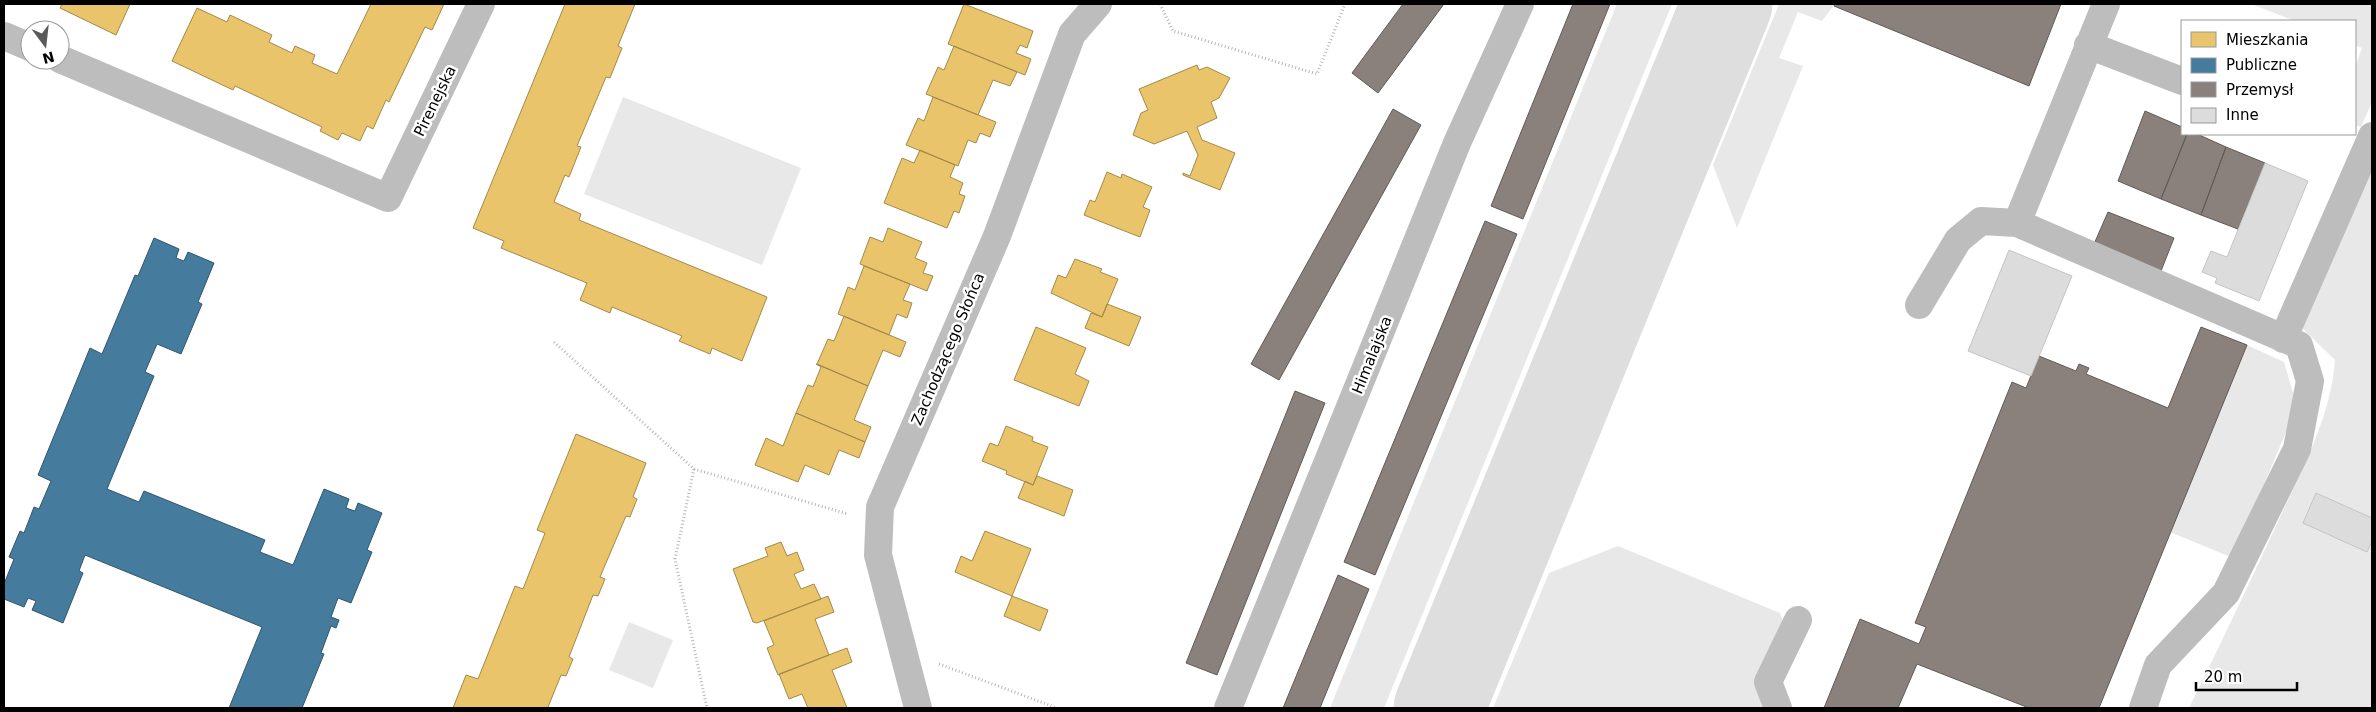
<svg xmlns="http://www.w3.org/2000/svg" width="2376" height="712" font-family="'DejaVu Sans',sans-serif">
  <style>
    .green { fill: #e8e8e8 }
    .homes { fill: #e9c46a; stroke: #a3894a }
    .public { fill: #457b9d; stroke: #30566e }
    .industry { fill: #8a817c; stroke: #615a57 }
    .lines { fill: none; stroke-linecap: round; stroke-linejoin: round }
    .taxiway { stroke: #dedede; stroke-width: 91 }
    .building { fill: #dcdcdc; stroke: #c4c4c4 }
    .path { stroke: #b8b8b8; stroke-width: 3; stroke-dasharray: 1 2.5; stroke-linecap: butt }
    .minor { stroke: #bdbdbd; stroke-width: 28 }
    .labels { text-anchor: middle; stroke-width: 5; stroke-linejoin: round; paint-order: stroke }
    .street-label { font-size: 15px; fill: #000; stroke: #fff }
  </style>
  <rect width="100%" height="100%" fill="#fff"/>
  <path class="green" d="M 1617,4 L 1672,4 L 1384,708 L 1330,708 Z
    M 1779,4 L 1835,4 L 1822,21 L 1798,12 L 1779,58 L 1803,66 L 1737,228 L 1713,165 Z
    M 2251,4 L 2372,4 L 2372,102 L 2361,127 L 2355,125 L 2355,68 L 2362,48 L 2355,45 L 2355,21 L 2295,21 Z
    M 623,97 L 801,168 L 762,265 L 584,194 Z
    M 2372,166 L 2372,708 L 2189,708 C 2221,643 2252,578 2282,513 C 2305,463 2331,415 2335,360 L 2300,326 Z
    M 2247,345 L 2284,362 L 2293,393 L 2291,420 L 2233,558 L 2170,532 Z
    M 1618,546 L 1780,613 L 1785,629 L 1760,686 L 1762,708 L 1493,708 L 1549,573 Z
    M 629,622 L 673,640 L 653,688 L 609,670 Z"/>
  <path class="homes" d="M 62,4 L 130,4 L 116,35 L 60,8 Z
    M 371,4 L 444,4 L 432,30 L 425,27 L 389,102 L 386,100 L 373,129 L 367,126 L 360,141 L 342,133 L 338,140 L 320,131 L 322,127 L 235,86 L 233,90 L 172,61 L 197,8 L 227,22 L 230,15 L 272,35 L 269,42 L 292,53 L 295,46 L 315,55 L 312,63 L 337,74 Z
    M 565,4 L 635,4 L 618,46 L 622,48 L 610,78 L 606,77 L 577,146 L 581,147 L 569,177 L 565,175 L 554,202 L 581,214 L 579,220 L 767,297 L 742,361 L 712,348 L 710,354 L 679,341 L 682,336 L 612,307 L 610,313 L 580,300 L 587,283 L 501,248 L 504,241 L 473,228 Z
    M 964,4 L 1033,31 L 1027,48 L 1020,45 L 1016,53 L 1031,59 L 1025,75 L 948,44 Z
    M 954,46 L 1017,72 L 1010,86 L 993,80 L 978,115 L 926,94 L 938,67 L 944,70 Z
    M 1197,65 L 1199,70 L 1207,67 L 1230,78 L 1219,98 L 1211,102 L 1217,118 L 1197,127 L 1202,140 L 1235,153 L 1220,190 L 1183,175 L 1183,173 L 1190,176 L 1198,155 L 1187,131 L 1154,144 L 1133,135 L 1141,113 L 1148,110 L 1139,89 Z
    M 933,97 L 996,122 L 990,137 L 980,133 L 976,143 L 968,140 L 958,166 L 906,145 L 918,118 L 924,121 Z
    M 920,150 L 955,165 L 950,177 L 963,183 L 959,194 L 965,196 L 959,213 L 954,211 L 947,228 L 884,203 L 902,158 L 914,163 Z
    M 1107,172 L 1121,178 L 1122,174 L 1152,187 L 1143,207 L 1150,210 L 1140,237 L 1084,215 L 1090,200 L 1095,202 Z
    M 888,228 L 922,242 L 915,258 L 927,263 L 923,273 L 933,276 L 927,291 L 860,264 L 870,237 L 883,242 Z
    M 1075,259 L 1102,269 L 1100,272 L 1118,279 L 1102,317 L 1051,293 L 1058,275 L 1066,278 Z
    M 864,266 L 910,284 L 903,300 L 912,303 L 907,318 L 897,314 L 889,335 L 838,314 L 848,287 L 855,290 Z
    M 1107,304 L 1141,317 L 1129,346 L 1085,328 L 1091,313 L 1102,317 Z
    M 844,316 L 906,342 L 900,357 L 883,350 L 868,386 L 817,364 L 828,339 L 834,341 Z
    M 1036,327 L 1086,348 L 1075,374 L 1089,381 L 1079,406 L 1014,380 Z
    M 816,364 L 868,386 L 854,420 L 871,427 L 865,442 L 796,413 L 808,385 L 813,387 L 821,367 Z
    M 796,413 L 865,442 L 859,458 L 839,450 L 829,475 L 805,465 L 798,482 L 755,465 L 766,438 L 783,446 Z
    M 1006,426 L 1033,437 L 1032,441 L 1048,447 L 1033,485 L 1006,474 L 1007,471 L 982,461 L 990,443 L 998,446 Z
    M 576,434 L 646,463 L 633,497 L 637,499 L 630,517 L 626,516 L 600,577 L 605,579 L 598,596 L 593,595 L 569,657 L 573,659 L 566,676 L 561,675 L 548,707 L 551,708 L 453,708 L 466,675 L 478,679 L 515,586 L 523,589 L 545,533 L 537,530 Z
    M 1037,476 L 1073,490 L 1064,516 L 1018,498 L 1025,481 L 1033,485 Z
    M 985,531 L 1031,549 L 1012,596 L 955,572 L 961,556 L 972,561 Z
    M 781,542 L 787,556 L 797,552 L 804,570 L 794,574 L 801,589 L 814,584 L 821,599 L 757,623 L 753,622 L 733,569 L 768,556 L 765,548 Z
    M 828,596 L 834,612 L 815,619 L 829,655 L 778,675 L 767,648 L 774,645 L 764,621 Z
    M 1012,596 L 1048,610 L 1040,631 L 1004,616 Z
    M 847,648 L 852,662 L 832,670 L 847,708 L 808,708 L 802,694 L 789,699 L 779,674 Z"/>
  <path class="public" d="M 154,238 L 179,249 L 176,258 L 184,261 L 188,252 L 214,263 L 198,302 L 202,304 L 181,354 L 157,344 L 145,372 L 154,376 L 107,489 L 139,502 L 144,491 L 265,540 L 260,552 L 293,565 L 324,489 L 349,499 L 346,508 L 355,511 L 358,503 L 382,513 L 367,550 L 372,552 L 351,603 L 338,598 L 331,617 L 339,620 L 336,628 L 331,626 L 321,653 L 324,654 L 302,708 L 229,708 L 262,627 L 85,555 L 79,571 L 83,573 L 63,623 L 32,610 L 36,601 L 28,598 L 24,607 L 4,599 L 4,584 L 14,559 L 9,557 L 20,531 L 24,533 L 34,507 L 39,509 L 51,481 L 38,475 L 90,348 L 102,354 L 135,275 L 138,276 Z"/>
  <path class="industry" d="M 1403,4 L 1444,4 L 1378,93 L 1352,73 Z
    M 1573,4 L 1610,4 L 1523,219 L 1491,206 Z
    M 1835,4 L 2061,4 L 2029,86 L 1834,6 Z
    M 1393,109 L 1421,125 L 1279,380 L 1251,364 Z
    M 2145,111 L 2182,127 L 2182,134 L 2187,134 L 2161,199 L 2118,181 Z
    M 2187,134 L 2197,134 L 2226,147 L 2201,215 L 2161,199 Z
    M 2226,147 L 2265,163 L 2238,229 L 2201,215 Z
    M 2108,212 L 2174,238 L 2161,271 L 2094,244 Z
    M 1485,221 L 1517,234 L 1375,575 L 1344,562 Z
    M 2201,327 L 2247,345 L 2099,708 L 2029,708 L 1917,664 L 1898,708 L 1824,708 L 1860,619 L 1919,644 L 1926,627 L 1915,623 L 2012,382 L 2026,388 L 2039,356 L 2076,371 L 2079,364 L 2089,368 L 2086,374 L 2168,408 Z
    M 1295,391 L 1325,403 L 1217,675 L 1186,663 Z
    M 1338,575 L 1369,589 L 1340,659 L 1320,708 L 1283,708 Z"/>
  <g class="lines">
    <path class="taxiway" d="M 1439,708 L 1727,4"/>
  </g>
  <path class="building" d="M 2265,163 L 2308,181 L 2259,301 L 2215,283 L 2217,278 L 2202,272 L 2211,251 L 2227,257 Z
    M 2009,250 L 2072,276 L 2031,376 L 1968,351 Z
    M 2316,493 L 2372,518 L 2372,541 L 2367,552 L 2303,523 Z"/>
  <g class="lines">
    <path class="path" d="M 1160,4 L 1173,31 L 1317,74 L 1345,4
      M 554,342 L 694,469 L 848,514
      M 694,469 L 675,559 L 707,708
      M 939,664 L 1057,708"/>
    <path class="minor" d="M 2106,4 L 2017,223 L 2299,345 L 2310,381 L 2297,449 L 2226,593 L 2158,665 L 2143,708
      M 4,36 L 30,47
      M 2088,45 L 2182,81
      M 60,59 L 388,198 L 481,4
      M 1919,305 L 1958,240 L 1981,221 L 2017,223
      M 2283,339 L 2372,136
      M 918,708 L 878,555 L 880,507 L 997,236 L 1072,34 L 1098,4
      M 1228,708 L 1457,143 L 1520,4
      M 1778,708 L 1768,682 L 1798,620"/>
  </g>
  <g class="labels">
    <g class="street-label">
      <text transform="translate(435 101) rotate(-64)" y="5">Pirenejska</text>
      <text transform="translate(948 349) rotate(-67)" y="5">Zachodzącego Słońca</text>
      <text transform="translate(1372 355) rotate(-68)" y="5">Himalajska</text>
    </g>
  </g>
  <rect width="2376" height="712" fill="none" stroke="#000000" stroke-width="10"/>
  <rect x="2181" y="20" width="175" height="115" fill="#ffffff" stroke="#999999"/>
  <rect x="2191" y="32" width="25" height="15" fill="#e9c46a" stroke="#999999"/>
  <text x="2226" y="45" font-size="15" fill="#000000">Mieszkania</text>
  <rect x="2191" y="58" width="25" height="15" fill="#457b9d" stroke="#999999"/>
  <text x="2226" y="70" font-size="15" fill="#000000">Publiczne</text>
  <rect x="2191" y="82" width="25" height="15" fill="#8a817c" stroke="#999999"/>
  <text x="2226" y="95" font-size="15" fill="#000000">Przemysł</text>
  <rect x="2191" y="108" width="25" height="15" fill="#dcdcdc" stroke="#999999"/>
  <text x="2226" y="120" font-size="15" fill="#000000">Inne</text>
  <g transform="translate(45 45) rotate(165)"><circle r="24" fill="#ffffff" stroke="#999999"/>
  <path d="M0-4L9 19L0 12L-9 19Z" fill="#595959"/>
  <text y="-8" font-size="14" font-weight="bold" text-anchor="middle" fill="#000000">N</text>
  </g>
  <path d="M2196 682v8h101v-8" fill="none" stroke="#000000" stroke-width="2.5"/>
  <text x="2204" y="682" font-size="15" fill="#000000" stroke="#ffffff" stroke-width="4" paint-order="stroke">20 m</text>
</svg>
